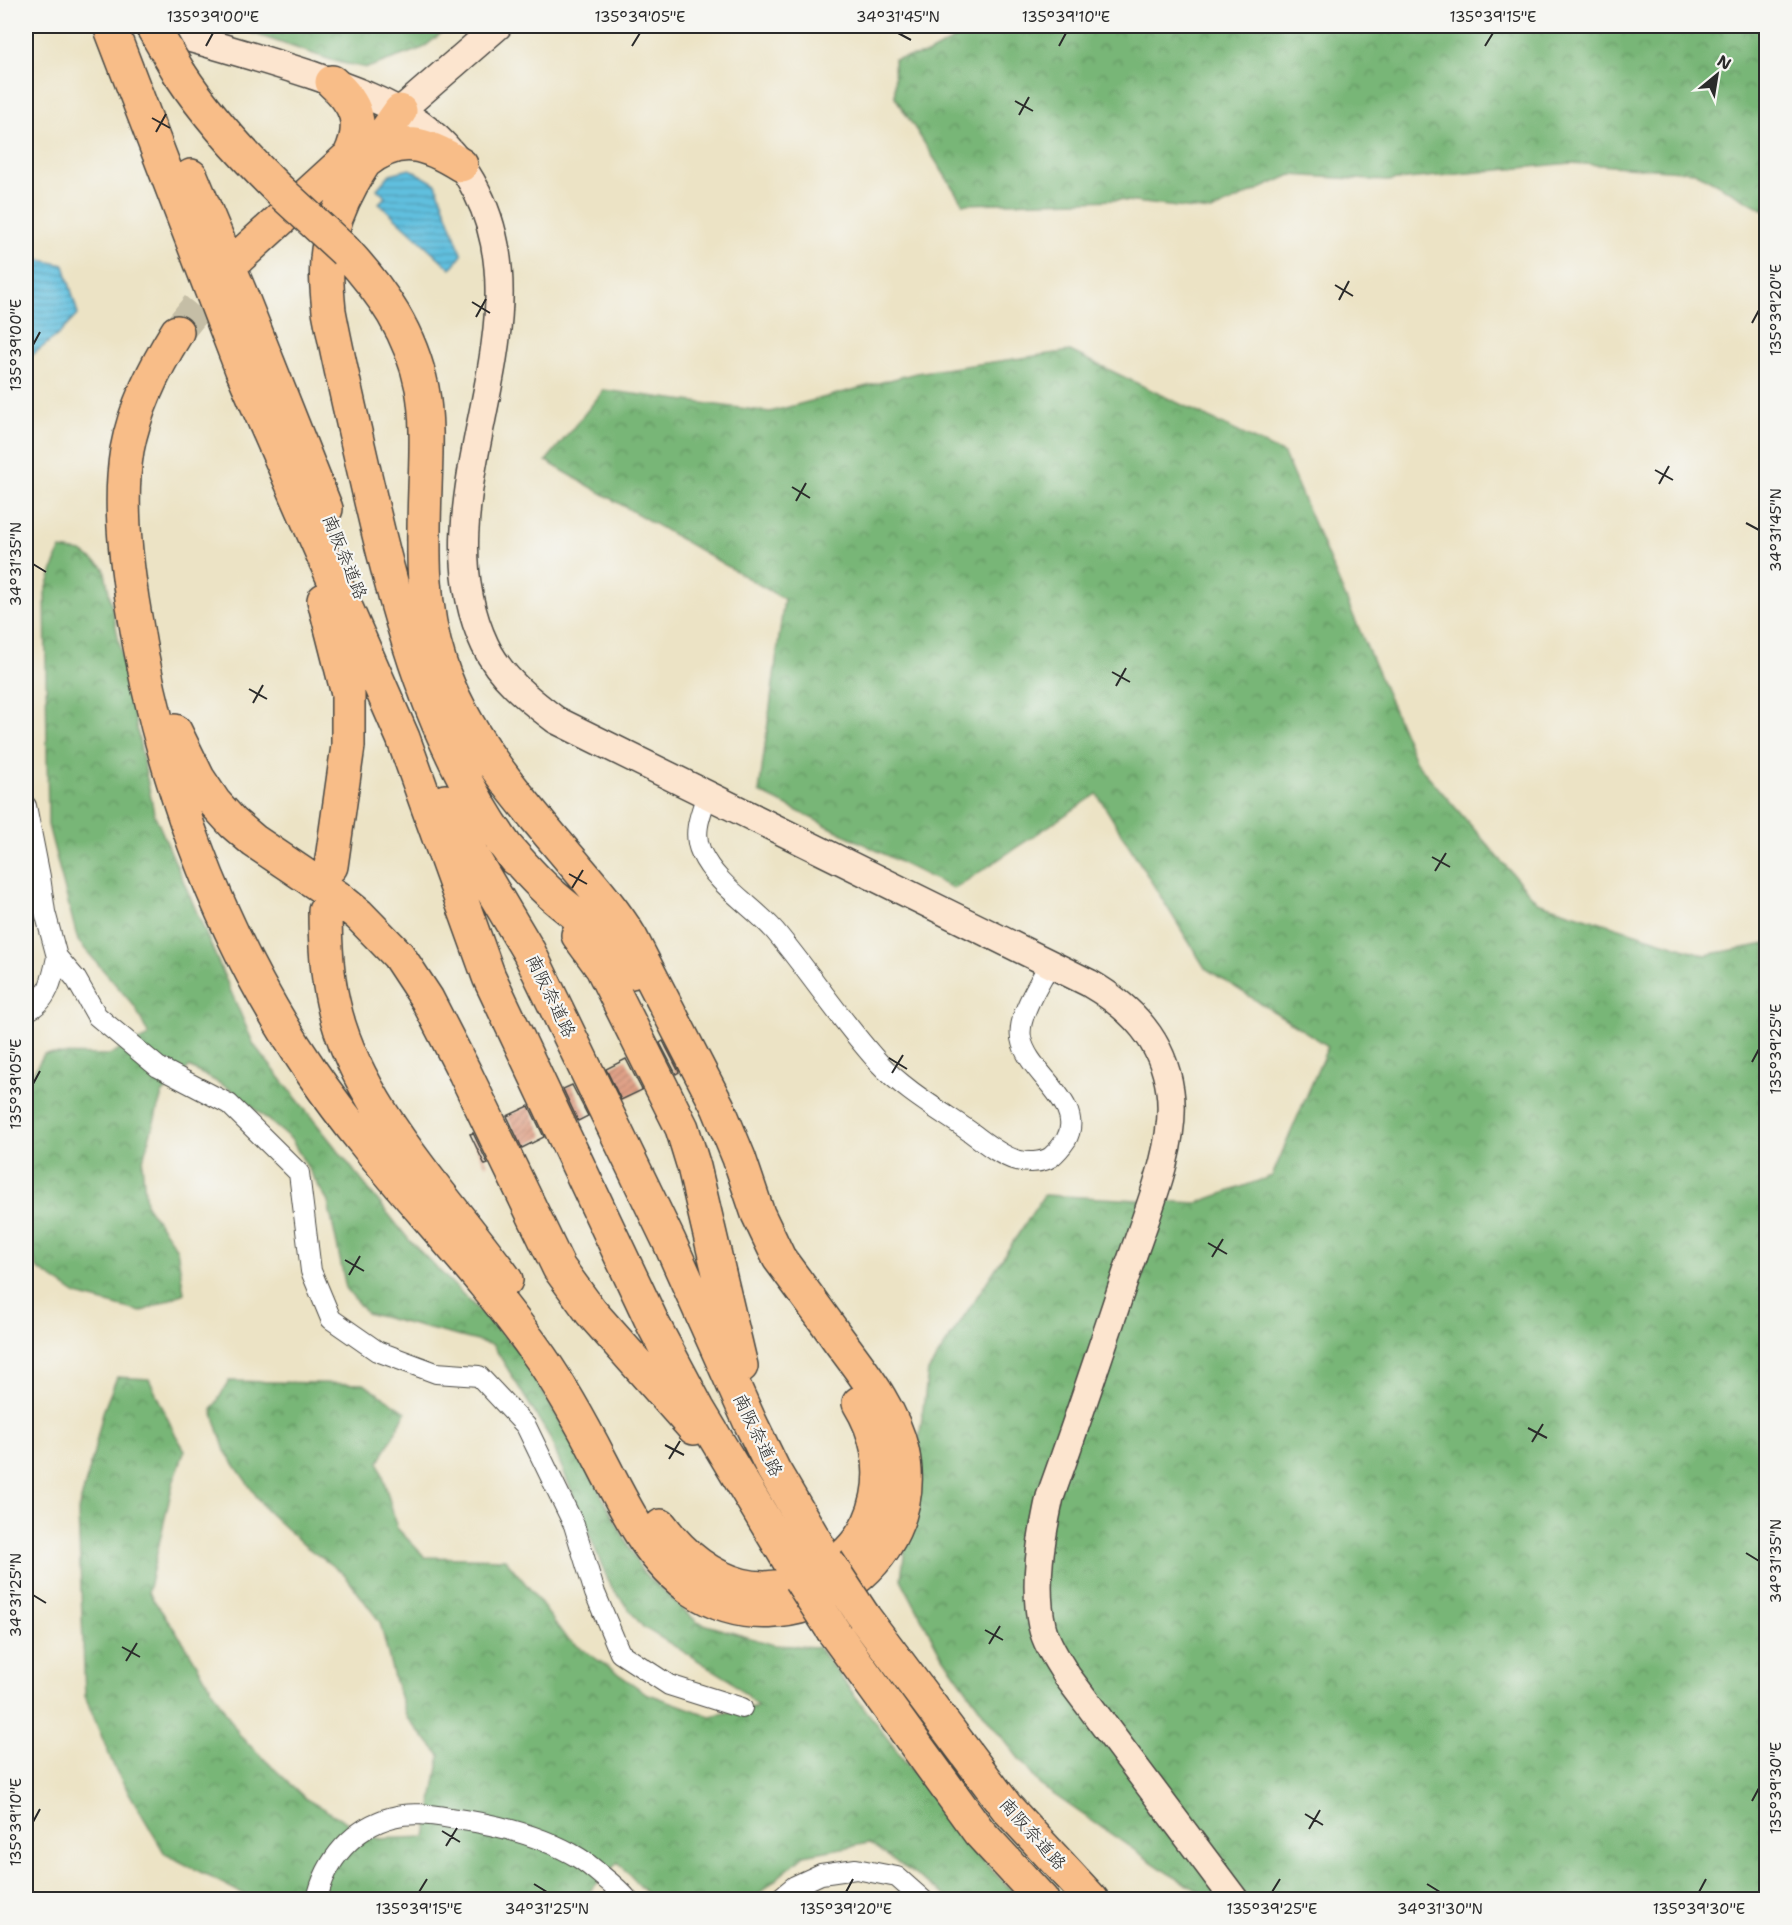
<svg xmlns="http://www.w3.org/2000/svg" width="1792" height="1925" font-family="'Shantell Sans','Klee One',sans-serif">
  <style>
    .forest { fill: url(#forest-crowns); stroke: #527051; stroke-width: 1.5 }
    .water { fill: url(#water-rules); stroke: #467685; stroke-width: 1.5 }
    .building { fill: url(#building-hatch) }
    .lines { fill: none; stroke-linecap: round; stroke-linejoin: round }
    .highway-tunnel { stroke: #c5bea6; stroke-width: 33; stroke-dasharray: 33 16; stroke-linecap: butt }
    .street-casing { stroke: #484742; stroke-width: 22 }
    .secondary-casing { stroke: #484742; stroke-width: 30 }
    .highway-casing { stroke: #484742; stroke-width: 36 }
    .street { stroke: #fff; stroke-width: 20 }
    .secondary { stroke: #fce5cf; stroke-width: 27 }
    .highway { stroke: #f8bd88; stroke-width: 33 }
    .highway-bridge-casing { stroke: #484742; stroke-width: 36; stroke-linecap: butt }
    .highway-bridge { stroke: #f8bd88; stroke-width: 33 }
    .ticks { fill: none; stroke: #2b2b2b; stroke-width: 2 }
    .labels { text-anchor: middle; stroke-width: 4.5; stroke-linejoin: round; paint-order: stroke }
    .street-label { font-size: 18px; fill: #2b2b2b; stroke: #f6f6f2 }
    .neatline { fill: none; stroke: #2b2b2b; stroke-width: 2 }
    .ticks-label { font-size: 15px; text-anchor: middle; fill: #2b2b2b }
  </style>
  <defs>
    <pattern id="forest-crowns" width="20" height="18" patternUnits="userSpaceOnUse" patternTransform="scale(1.5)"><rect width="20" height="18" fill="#78b677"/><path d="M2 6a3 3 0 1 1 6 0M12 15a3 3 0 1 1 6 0" fill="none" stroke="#639462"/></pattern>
    <pattern id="water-rules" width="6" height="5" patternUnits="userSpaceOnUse" patternTransform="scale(1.5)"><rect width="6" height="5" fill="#61c0df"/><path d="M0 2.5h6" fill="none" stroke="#509cb5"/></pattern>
    <pattern id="building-hatch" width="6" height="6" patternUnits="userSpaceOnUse" patternTransform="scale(1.5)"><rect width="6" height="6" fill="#e0a086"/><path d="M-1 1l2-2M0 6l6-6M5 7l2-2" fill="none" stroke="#b6836e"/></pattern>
  </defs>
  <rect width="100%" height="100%" fill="#f6f6f2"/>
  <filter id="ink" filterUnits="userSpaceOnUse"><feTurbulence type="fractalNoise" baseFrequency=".0167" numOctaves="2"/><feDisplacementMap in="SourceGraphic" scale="12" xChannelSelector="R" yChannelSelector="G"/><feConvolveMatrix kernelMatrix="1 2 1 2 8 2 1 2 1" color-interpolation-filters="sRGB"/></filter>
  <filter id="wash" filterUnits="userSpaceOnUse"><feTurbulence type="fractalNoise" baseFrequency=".008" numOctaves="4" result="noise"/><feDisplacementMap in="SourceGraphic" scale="24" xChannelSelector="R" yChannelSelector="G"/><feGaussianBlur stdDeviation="1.35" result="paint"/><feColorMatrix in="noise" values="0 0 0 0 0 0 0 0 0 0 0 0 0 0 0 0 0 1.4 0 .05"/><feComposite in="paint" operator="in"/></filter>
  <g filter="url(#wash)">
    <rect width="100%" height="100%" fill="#ece3c5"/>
    <path class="forest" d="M 231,26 L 450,26 L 423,48 L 367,68 L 337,62 Z
      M 979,26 L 1766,26 L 1766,211 L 1695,172 L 1571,163 L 1387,181 L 1291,175 L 1211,211 L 1118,200 L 963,204 L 895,97 L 894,59 L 927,54 Z
      M 1070,351 L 1284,454 L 1416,762 L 1537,902 L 1705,955 L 1766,944 L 1766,1899 L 1212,1899 L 1168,1873 L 1040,1785 L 989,1721 L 939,1651 L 901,1579 L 928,1371 L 1044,1195 L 1197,1203 L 1272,1176 L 1328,1046 L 1205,968 L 1097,794 L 954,889 L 759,792 L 784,599 L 546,461 L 604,390 L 770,412 L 916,373 Z
      M 60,549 L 82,552 L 104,568 L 154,813 L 254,1045 L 409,1240 L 519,1351 L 587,1468 L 642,1571 L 697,1622 L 774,1645 L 818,1647 L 972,1850 L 1020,1899 L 950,1899 L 869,1843 L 804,1855 L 752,1900 L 652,1899 L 618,1862 L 582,1899 L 253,1899 L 165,1854 L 115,1769 L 85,1696 L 78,1511 L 92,1460 L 103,1412 L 117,1377 L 149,1379 L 175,1434 L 185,1450 L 173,1483 L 148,1592 L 184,1643 L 240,1736 L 306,1799 L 376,1839 L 426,1837 L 440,1755 L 407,1718 L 394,1678 L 380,1622 L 344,1574 L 305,1546 L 266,1510 L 225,1451 L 212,1410 L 229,1381 L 364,1384 L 406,1412 L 379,1462 L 397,1528 L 425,1557 L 505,1559 L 530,1589 L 566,1638 L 646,1693 L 710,1716 L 758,1706 L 727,1678 L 643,1627 L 610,1585 L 549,1436 L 493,1345 L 366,1313 L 346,1288 L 328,1202 L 291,1139 L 232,1090 L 189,1067 L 162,1094 L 142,1163 L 146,1205 L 177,1249 L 184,1293 L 141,1312 L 77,1295 L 37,1268 L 26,1234 L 26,1086 L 44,1054 L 109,1055 L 149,1036 L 135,1007 L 78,941 L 48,825 L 45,593 Z"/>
    <path class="water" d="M 410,169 L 436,184 L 462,255 L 451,269 L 379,203 L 385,197 L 377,189 L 390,174 Z
      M 26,257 L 64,265 L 78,314 L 59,334 L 26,360 Z"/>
    <g id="blocks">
      <path class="building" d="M 663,1041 L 679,1072 L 676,1074 L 660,1043 Z
        M 626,1059 L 642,1090 L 621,1100 L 606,1069 Z
        M 572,1085 L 588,1116 L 578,1121 L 563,1089 Z
        M 529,1106 L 544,1137 L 522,1148 L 507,1116 Z
        M 473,1133 L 488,1164 L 485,1165 L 470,1134 Z"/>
    </g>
  </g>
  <g filter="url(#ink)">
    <use href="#blocks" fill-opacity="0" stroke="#484742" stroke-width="1.5"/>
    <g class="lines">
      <path class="highway-tunnel" d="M 177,332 L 227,270"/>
      <defs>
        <path id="street" d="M 707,795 C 701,813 692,833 701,852 C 716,885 752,905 775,931 C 811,974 841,1021 879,1063 C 904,1090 939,1110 969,1131 C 983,1141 999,1155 1016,1160 C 1026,1163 1042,1163 1051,1157 C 1057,1152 1062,1146 1066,1140 C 1087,1103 1027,1074 1021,1038 C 1017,1016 1040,983 1050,963
          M 26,806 L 40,877 L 45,912 L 57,957 L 76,979 L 97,1016 L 158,1067 L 229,1104 L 299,1173 L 311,1271 L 331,1319 L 377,1351 L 436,1373 L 479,1376 L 526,1426 L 574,1525 L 595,1593 L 620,1653 L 669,1685 L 742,1708
          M 26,1011 C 48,1003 53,977 57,957
          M 317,1900 C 325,1860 354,1827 393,1817 C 414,1811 437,1816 457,1819 C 499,1825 543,1836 579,1858 C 587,1863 594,1869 601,1875 C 611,1883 620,1890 628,1900
          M 778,1900 L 795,1886 L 821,1874 L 856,1869 L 897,1877 L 923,1900"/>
        <path id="secondary" d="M 148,26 C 202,42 258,57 312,75 C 349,88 387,101 420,124 C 444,141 464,166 477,192 C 549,334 416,499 485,645 C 500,677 528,699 556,720 L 1089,983 C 1132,1008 1163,1040 1170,1091 C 1178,1145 1144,1220 1127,1272 C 1102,1347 1077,1423 1050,1497 C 1041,1539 1033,1583 1042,1626 C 1046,1644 1058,1661 1067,1676 L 1235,1900
          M 400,111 L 498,26"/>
        <path id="highway" d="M 110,26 L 242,370 L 403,738 L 489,977 L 654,1326 L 698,1409 L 800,1579
          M 180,74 C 209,118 243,155 281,192
          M 332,82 C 356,103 365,124 350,155
          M 400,111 C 370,154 336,197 328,250 C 325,270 327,291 329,311 C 340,369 354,427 367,484 C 397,616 432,749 515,859
          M 365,162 C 400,134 426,143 461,165
          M 191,176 L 241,295 L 326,509
          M 238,258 L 365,142
          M 177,332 C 154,369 135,407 127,450 C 119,499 125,551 132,599 C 157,767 215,930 311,1071 C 380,1173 471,1257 541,1358 C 564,1391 583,1426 601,1461 C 625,1507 649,1560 693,1590 C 789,1654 928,1566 902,1450 C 892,1408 863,1373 838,1339 C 819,1312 799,1285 779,1258 L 758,1214 L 739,1158 L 718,1107 L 631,938 C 614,910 592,885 570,859 C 522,802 463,735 440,663 C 421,606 423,547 425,488 C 426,454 428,421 422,388 C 411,333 382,291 345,251
          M 324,600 L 348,694 L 348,746 L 331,866
          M 175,731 L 198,778 L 214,802 L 233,823 L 254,841 L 337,897 L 359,915 L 398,955 L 427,999 L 465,1073 L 559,1268 L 591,1312 L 694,1428
          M 445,801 L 462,839 L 529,952 L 669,1241 L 750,1422 L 773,1469 L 827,1561
          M 502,842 C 518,860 533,878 551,894 C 579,919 612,938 631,972
          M 325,910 C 325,941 326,971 333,1002 C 354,1103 446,1197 506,1280
          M 578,935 L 602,968 L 682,1128 L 694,1167 L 741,1366
          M 661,1526 C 681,1553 708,1576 741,1585 C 769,1592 795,1586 820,1573 C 884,1538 896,1463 859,1403
          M 864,1617 L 1007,1808 L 1092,1900
          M 834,1632 L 979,1832 L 1042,1900"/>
      </defs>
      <use href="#street" class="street-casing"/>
      <use href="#secondary" class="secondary-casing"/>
      <use href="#highway" class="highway-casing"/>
      <use href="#street" class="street"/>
      <use href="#secondary" class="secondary"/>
      <use href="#highway" class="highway"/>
      <defs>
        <path id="highway-bridge" d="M 152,26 L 180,74
          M 281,192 L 345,251
          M 827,1561 L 864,1617
          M 800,1579 L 834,1632"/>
      </defs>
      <use href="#highway-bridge" class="highway-bridge-casing"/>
      <use href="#highway-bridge" class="highway-bridge"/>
    </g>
  </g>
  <path class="ticks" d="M 898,33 L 911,40M 206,46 L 213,33M 632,46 L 640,33M 1059,46 L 1066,33M 1485,46 L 1493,33M 1015,101 L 1033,111M 1019,115 L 1029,97M 152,118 L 170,128M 156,132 L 166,114M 1335,285 L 1353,296M 1339,300 L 1349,281M 472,302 L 490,313M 476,317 L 486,299M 1752,323 L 1759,310M 33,345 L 40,332M 1655,470 L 1673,480M 1659,484 L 1669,466M 792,487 L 810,498M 796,501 L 806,483M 1746,523 L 1759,530M 33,564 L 46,572M 1112,672 L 1130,682M 1116,686 L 1126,668M 249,689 L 267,699M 253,703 L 263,685M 1432,857 L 1450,867M 1435,871 L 1446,853M 569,874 L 587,884M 572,888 L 583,870M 889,1058 L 907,1069M 1752,1062 L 1759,1049M 892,1073 L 903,1055M 33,1084 L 40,1071M 1208,1243 L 1227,1254M 1212,1257 L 1223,1239M 345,1260 L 364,1271M 349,1275 L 360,1256M 1528,1428 L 1547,1438M 1532,1442 L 1543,1424M 665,1445 L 684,1455M 669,1459 L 680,1441M 1746,1553 L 1759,1561M 33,1595 L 46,1603M 985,1630 L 1003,1640M 989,1644 L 1000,1626M 122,1647 L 140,1657M 126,1661 L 137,1643M 1752,1801 L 1759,1788M 1305,1814 L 1323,1825M 33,1822 L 40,1809M 1309,1829 L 1320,1810M 442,1831 L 460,1842M 446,1846 L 457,1828M 534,1884 L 547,1892M 1427,1884 L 1440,1892M 419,1892 L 427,1879M 846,1892 L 853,1879M 1272,1892 L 1280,1879M 1699,1892 L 1706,1879"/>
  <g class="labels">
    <g class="street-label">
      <text transform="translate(345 557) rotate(68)" y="6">南阪奈道路</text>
      <text transform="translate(551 996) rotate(64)" y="6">南阪奈道路</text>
      <text transform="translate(758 1435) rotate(64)" y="6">南阪奈道路</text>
      <text transform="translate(1033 1834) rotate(48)" y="6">南阪奈道路</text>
    </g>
  </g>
  <rect width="1792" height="1925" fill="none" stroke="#f6f6f2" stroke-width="66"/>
  <g transform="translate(1717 75) rotate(30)" stroke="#f6f6f2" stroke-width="4.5" paint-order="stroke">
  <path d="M0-4.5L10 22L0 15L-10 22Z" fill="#2b2b2b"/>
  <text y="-9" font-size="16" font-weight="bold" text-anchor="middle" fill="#2b2b2b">N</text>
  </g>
  <rect x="33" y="33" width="1726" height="1859" class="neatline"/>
  <g class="ticks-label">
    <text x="213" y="22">135°39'00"E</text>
    <text x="640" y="22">135°39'05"E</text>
    <text x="898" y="22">34°31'45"N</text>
    <text x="1066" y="22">135°39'10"E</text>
    <text x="1493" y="22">135°39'15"E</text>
    <text transform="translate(1776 310) rotate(-90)" y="5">135°39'20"E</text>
    <text transform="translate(16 345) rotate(-90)" y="5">135°39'00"E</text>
    <text transform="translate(1776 530) rotate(-90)" y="5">34°31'45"N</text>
    <text transform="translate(16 564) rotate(-90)" y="5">34°31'35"N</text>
    <text transform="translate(1776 1049) rotate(-90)" y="5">135°39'25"E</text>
    <text transform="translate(16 1084) rotate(-90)" y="5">135°39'05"E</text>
    <text transform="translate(1776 1561) rotate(-90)" y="5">34°31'35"N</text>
    <text transform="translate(16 1595) rotate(-90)" y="5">34°31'25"N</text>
    <text transform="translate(1776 1788) rotate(-90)" y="5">135°39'30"E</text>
    <text transform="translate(16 1822) rotate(-90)" y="5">135°39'10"E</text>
    <text x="419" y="1914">135°39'15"E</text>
    <text x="547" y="1914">34°31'25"N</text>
    <text x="846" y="1914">135°39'20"E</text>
    <text x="1272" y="1914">135°39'25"E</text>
    <text x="1440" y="1914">34°31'30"N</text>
    <text x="1699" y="1914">135°39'30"E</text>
  </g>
</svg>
